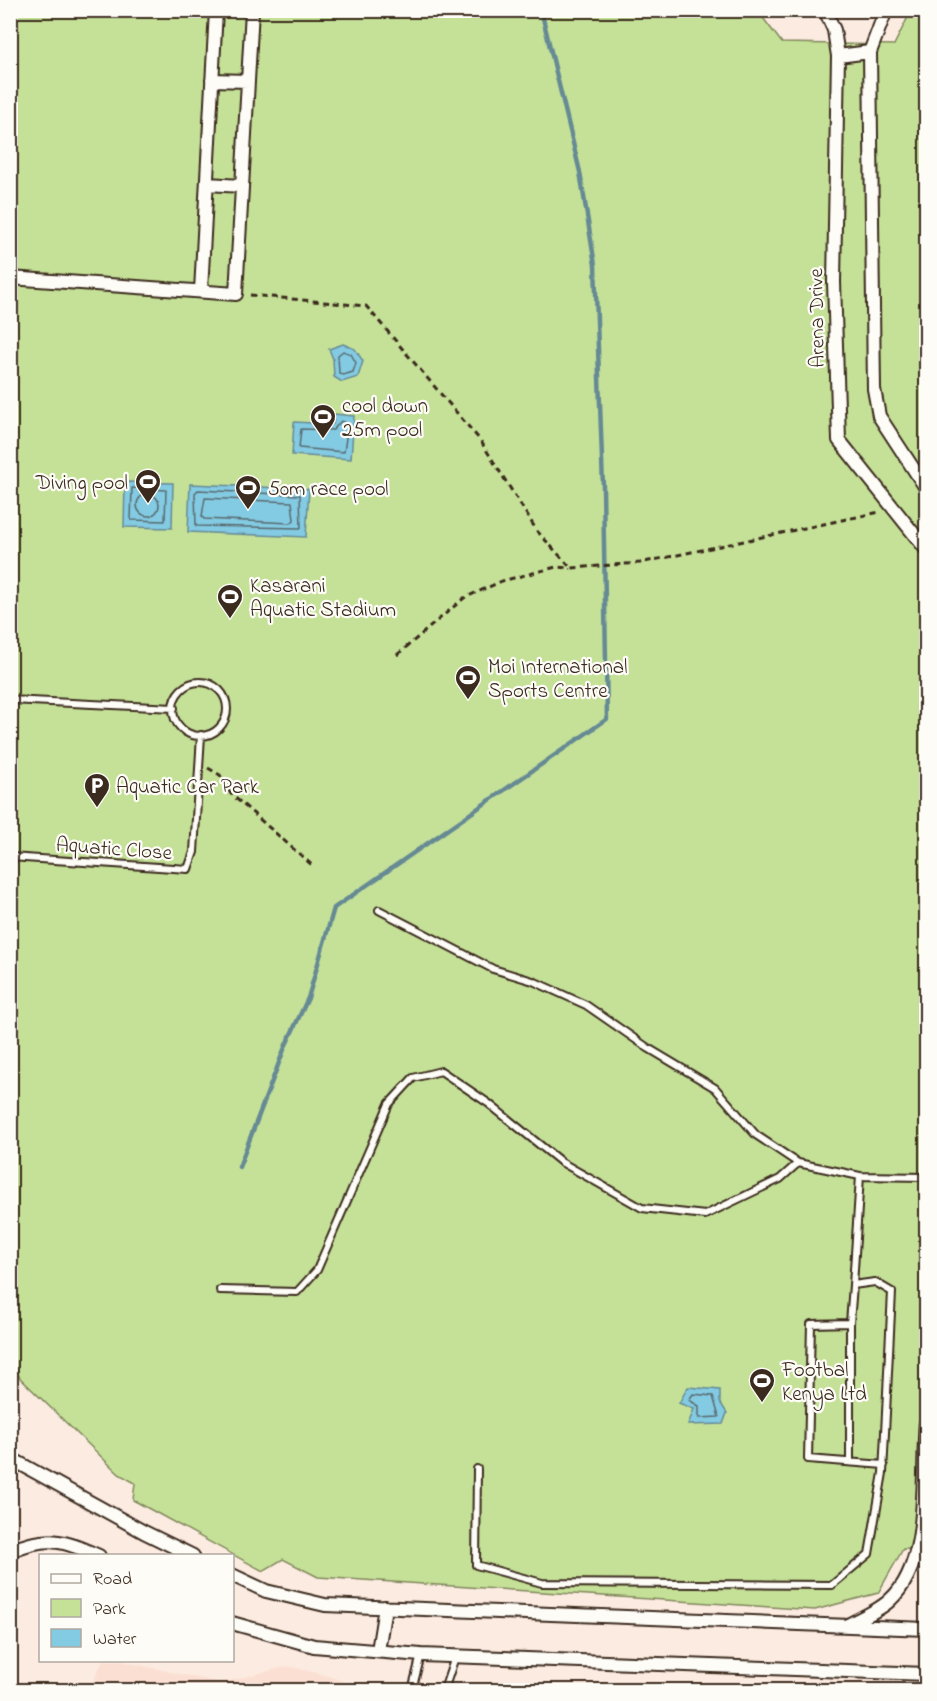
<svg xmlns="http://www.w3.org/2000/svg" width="937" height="1701" font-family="'Indie Flower',sans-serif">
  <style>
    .built { fill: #fbdfd2 }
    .green { fill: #c5e198; stroke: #80865b; stroke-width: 1.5 }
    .water { fill: #83cae3; stroke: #668a94; stroke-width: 1.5 }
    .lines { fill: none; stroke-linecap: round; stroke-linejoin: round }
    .shore { stroke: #586a6d; stroke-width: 1.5 }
    .stream { stroke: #668a94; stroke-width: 4.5 }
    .lane-casing { stroke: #3b2a1e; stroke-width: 10 }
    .street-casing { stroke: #3b2a1e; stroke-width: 16 }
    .path { stroke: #3b2a1e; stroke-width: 3; stroke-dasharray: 6 4.5; stroke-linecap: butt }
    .lane { stroke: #fdfcf7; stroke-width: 6 }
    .street { stroke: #fdfcf7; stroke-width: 12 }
    .labels { text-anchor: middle; stroke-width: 4.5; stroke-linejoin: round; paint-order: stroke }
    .street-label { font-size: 21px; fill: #3b2a1e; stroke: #fdfcf7 }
    .poi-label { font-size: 21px; fill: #3b2a1e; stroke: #fdfcf7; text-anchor: start }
  </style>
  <rect width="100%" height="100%" fill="#fcebe1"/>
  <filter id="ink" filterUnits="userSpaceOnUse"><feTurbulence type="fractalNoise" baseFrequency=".0167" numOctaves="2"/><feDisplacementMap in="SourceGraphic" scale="12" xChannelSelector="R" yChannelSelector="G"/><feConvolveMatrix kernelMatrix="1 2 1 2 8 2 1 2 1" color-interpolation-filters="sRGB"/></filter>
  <g filter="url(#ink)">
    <path class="built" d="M 103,1660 L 121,1661 L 221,1683 L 288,1666 L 332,1677 L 362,1690 L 89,1690 Z"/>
    <path class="green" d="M 757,10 L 782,43 L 894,45 L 911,11 L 926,11 L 926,1550 L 903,1549 L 878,1593 L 815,1610 L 318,1577 L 283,1559 L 263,1571 L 133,1500 L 135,1483 L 119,1474 L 20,1378 L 10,1358 L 10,11 Z"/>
    <path class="water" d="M 343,344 L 355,349 L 363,361 L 358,377 L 342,382 L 334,377 L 333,359 L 329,349 Z
      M 334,414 L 354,416 L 351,459 L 292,455 L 294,422 L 333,424 Z
      M 125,482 L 173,483 L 172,528 L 124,527 Z
      M 190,484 L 309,489 L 306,537 L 188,532 Z
      M 688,1387 L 720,1390 L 720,1402 L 727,1413 L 723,1424 L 688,1425 L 694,1409 L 679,1403 Z"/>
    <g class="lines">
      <path class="shore" d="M 343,351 L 351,354 L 356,363 L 353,372 L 343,375 L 339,373 L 338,355 Z
        M 341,421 L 348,424 L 344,452 L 299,448 L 301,429 L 333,430 Z
        M 132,488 L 166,490 L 165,521 L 131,520 Z
        M 198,490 L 300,495 L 301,528 L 196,526 L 195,493 Z
        M137 505a11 11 0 1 1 22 0a11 11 0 1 1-22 0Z
        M 205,498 L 292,502 L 294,520 L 291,523 L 204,519 L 202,516 Z
        M 693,1394 L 713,1396 L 719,1417 L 699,1418 L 699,1406 L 689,1400 Z"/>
      <path class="stream" d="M 239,1167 L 285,1047 L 308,998 L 334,908 L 607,719 L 603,487 L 595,265 L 580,172 L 541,10"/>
      <defs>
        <path id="lane" d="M173 709a27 27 0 1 1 54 0a27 27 0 1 1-54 0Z
          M 10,700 L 174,708
          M 10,857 L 188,869 L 194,852 L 201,735
          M 379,910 L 493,969 L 533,981 L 586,1005 L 648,1048 L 715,1088 L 756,1135 L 798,1163 L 860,1176 L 926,1177
          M 220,1290 L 297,1292 L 317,1270 L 389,1104 L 413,1078 L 441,1071 L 488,1103 L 561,1162 L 642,1208 L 705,1215 L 780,1179 L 798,1163
          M 850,1323 L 853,1285
          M 850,1462 L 850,1323 L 811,1324 L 808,1459 L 884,1465
          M 477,1469 L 476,1565 L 542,1583 L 832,1585 L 869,1554 L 883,1473 L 892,1292 L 875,1282 L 853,1285 L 860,1176
          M 412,1690 L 421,1655
          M 444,1690 L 455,1657"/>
        <path id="street" d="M 825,10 L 834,30 L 838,56 L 834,282 L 839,440 L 926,549
          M 886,10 L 870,52 L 874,389 L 879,416 L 926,488
          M 838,56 L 870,52
          M 212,80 L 248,81
          M 207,184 L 242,186
          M 10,278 L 236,294 L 252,10
          M 201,291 L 216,10
          M 10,1458 L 144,1532 L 193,1556
          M 10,1551 C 48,1535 63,1540 99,1556
          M 232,1575 L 266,1591 L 325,1605 L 926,1629
          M 232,1623 L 314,1646 L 421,1655 L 926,1674
          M 846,1626 C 860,1618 879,1611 890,1600 C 932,1562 921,1475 926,1423
          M 378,1651 L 385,1607"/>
      </defs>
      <use href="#lane" class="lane-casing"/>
      <use href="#street" class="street-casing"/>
      <path class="path" d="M 250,295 L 366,306 L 480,440 L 537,531 L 571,568 L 640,563 L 880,512
        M 397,655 L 464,598 L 502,581 L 556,567 L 571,568
        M 208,768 L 220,775 L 231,794 L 313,866"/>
      <use href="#lane" class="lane"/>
      <use href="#street" class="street"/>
    </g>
  </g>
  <defs>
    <symbol id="stadium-pin" viewBox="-11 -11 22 30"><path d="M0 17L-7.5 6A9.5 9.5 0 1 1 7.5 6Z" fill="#3b2a1e" stroke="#fdfcf7"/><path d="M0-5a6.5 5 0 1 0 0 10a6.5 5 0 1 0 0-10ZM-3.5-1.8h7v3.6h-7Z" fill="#fff"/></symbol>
    <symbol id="parking-pin" viewBox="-11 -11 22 30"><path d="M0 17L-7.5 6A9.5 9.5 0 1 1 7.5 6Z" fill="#3b2a1e" stroke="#fdfcf7"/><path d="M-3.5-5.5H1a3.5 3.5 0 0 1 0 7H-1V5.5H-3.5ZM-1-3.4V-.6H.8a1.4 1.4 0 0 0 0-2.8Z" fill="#fff"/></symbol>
  </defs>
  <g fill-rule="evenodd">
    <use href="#stadium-pin" x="308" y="402" width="30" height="40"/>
    <use href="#stadium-pin" x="133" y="467" width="30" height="40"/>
    <use href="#stadium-pin" x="233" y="473" width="30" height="40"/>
    <use href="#stadium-pin" x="215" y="582" width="30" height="40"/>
    <use href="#stadium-pin" x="453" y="663" width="30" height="40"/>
    <use href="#parking-pin" x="82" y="771" width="30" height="40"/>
    <use href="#stadium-pin" x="747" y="1366" width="30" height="40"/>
  </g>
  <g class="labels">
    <g class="street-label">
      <text transform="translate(816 318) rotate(-91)" y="7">Arena Drive</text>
      <text transform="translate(114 848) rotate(4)" y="7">Aquatic Close</text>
    </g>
    <g class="poi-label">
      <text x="342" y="412">cool down<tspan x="342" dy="24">25m pool</tspan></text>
      <text x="128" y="489" text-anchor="end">Diving pool</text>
      <text x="268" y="495">50m race pool</text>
      <text x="250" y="592">Kasarani<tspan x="250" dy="24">Aquatic Stadium</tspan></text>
      <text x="488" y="673">Moi International<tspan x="488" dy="24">Sports Centre</tspan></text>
      <text x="116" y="793">Aquatic Car Park</text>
      <text x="782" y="1376">Footbal<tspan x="782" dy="24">Kenya Ltd</tspan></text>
    </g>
  </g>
  <rect width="937" height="1701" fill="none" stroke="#fdfcf7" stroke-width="36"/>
  <rect x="18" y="18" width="901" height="1665" fill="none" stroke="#3b2a1e" stroke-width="2" filter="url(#ink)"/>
  <rect x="39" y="1554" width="195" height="108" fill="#fdfcf7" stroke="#afa8a0" stroke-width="1.5"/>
  <rect x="51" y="1574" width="30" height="9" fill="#fdfcf7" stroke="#afa8a0" stroke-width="1.5"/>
  <text x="93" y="1584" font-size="18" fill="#3b2a1e">Road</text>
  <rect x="51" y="1599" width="30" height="18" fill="#c5e198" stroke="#afa8a0" stroke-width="1.5"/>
  <text x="93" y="1614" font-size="18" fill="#3b2a1e">Park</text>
  <rect x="51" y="1629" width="30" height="18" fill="#83cae3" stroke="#afa8a0" stroke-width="1.5"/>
  <text x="93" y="1644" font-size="18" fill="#3b2a1e">Water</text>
</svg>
